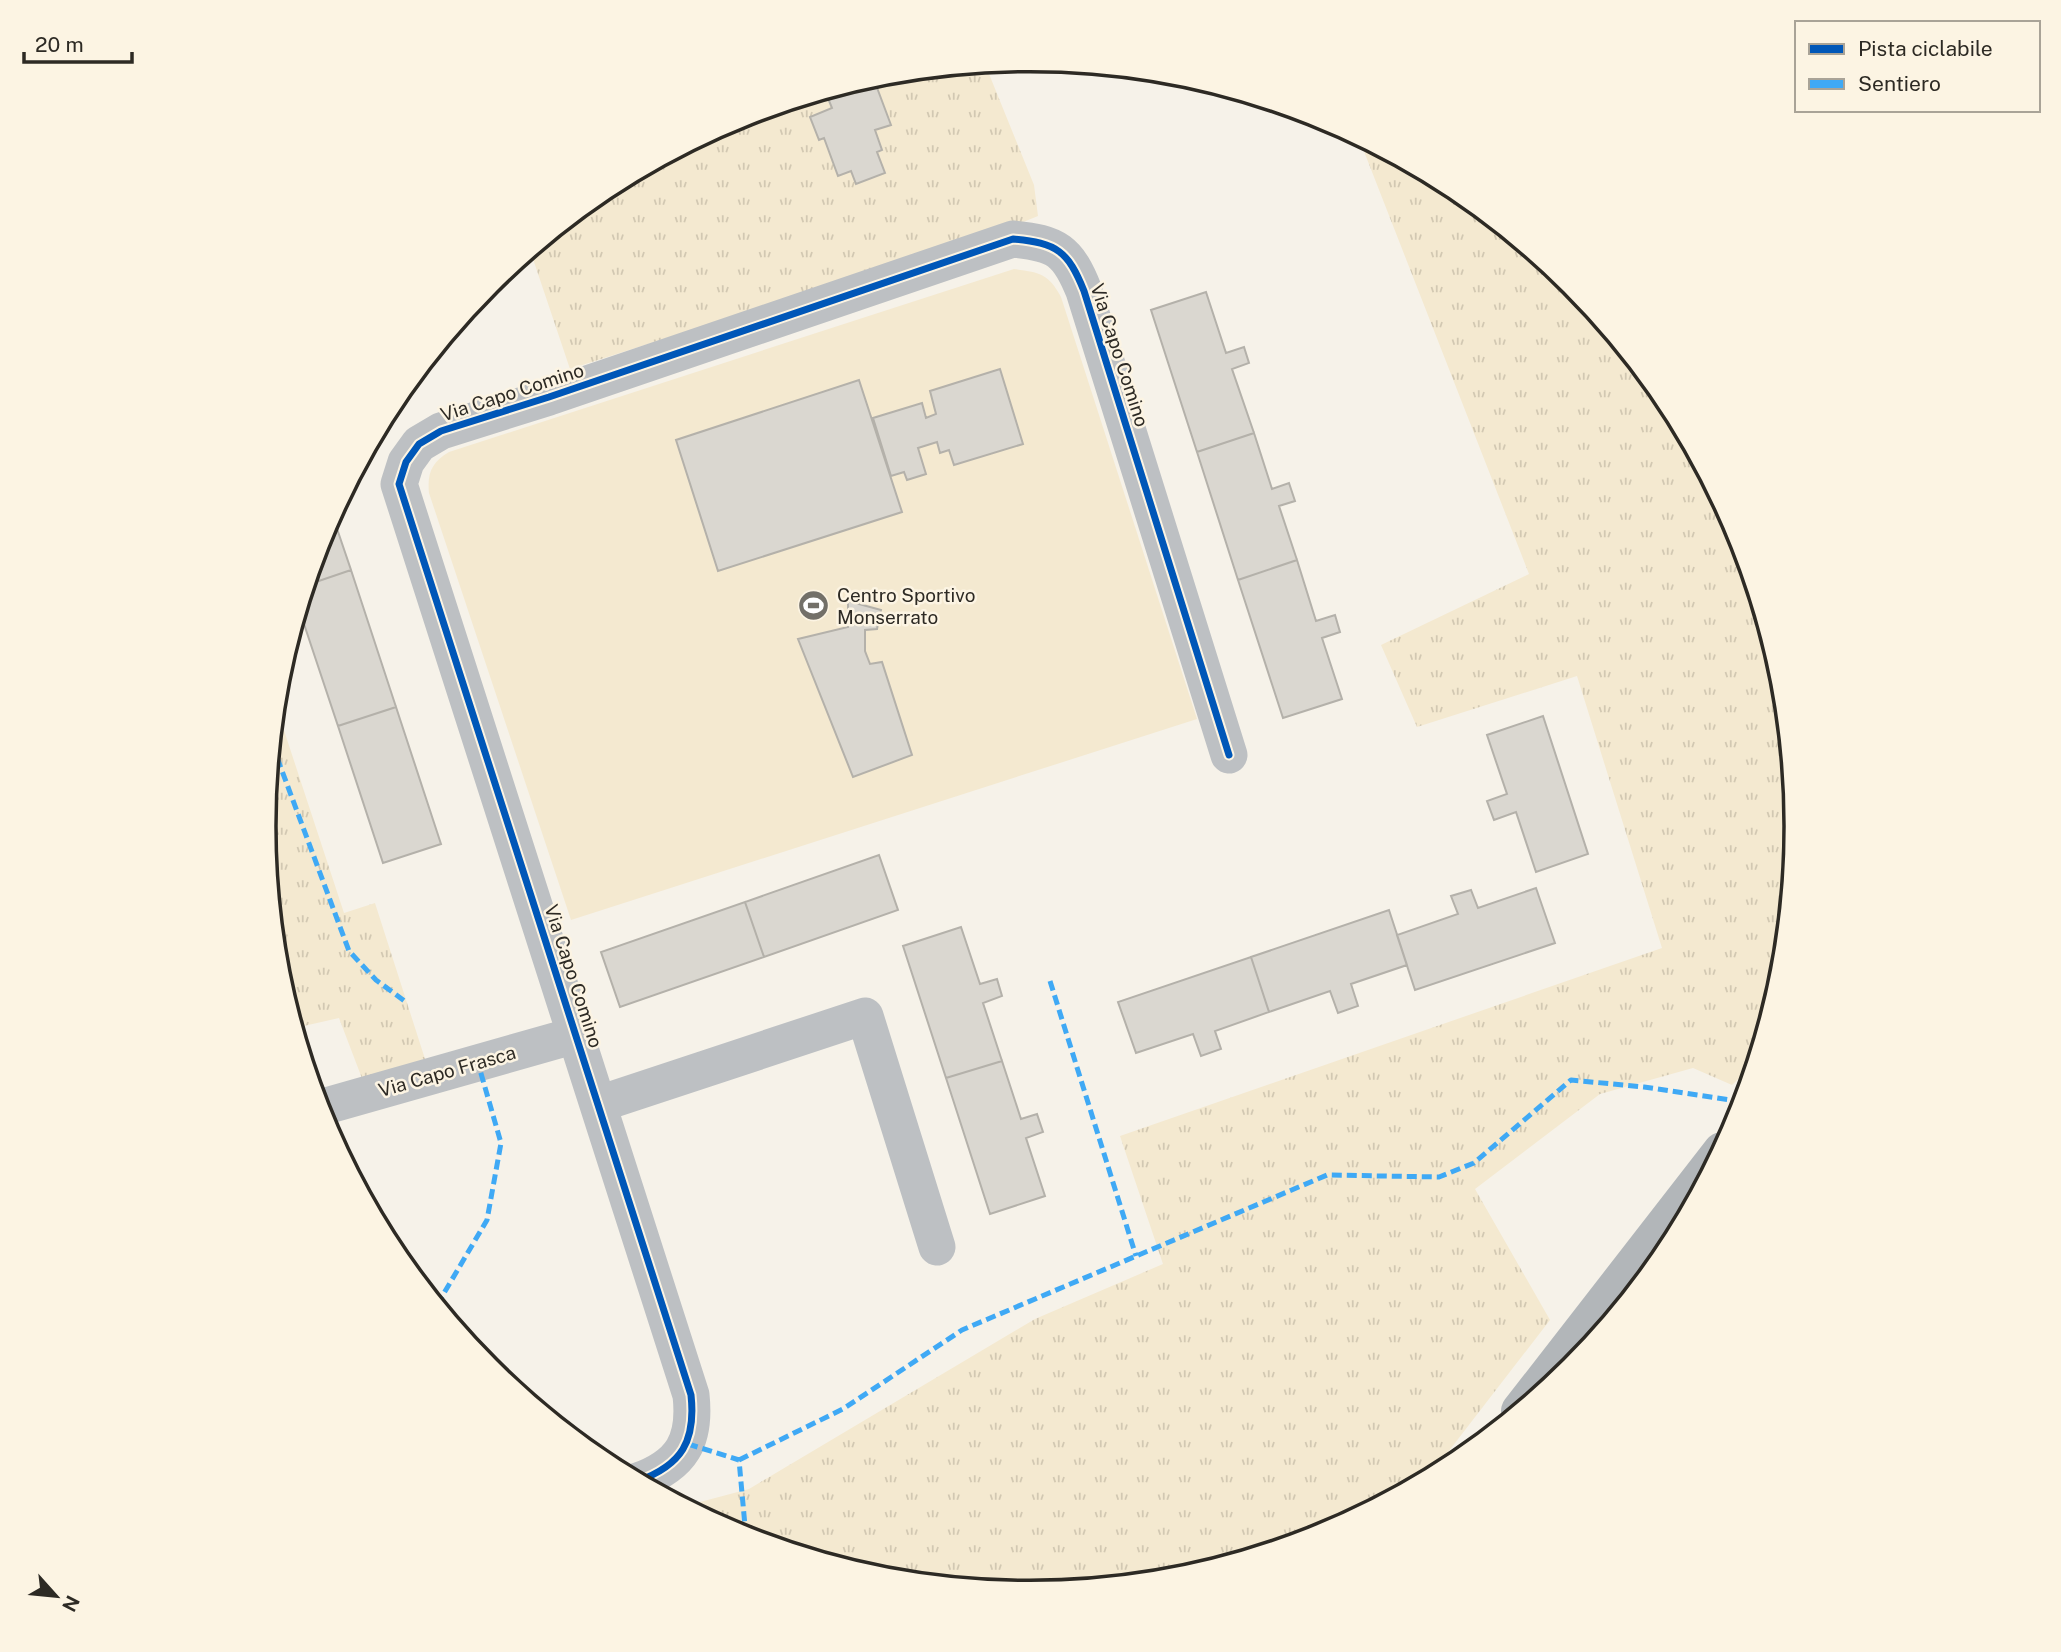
<svg xmlns="http://www.w3.org/2000/svg" width="2061" height="1652" font-family="'Public Sans',sans-serif">
  <style>
    .grass { fill: url(#grass-tufts) }
    .pitch { fill: #f4e9d0 }
    .building { fill: #dad7d0; stroke: #b4b1aa; stroke-width: 2 }
    .lines { fill: none; stroke-linecap: round; stroke-linejoin: round }
    .street { stroke: #bdc0c3; stroke-width: 37 }
    .secondary { stroke: #b2b6b9; stroke-width: 38 }
    .quiet { stroke: #3fa9f5; stroke-width: 5; stroke-dasharray: 10 5; stroke-linecap: butt }
    .cycleway-casing { stroke: #fcf4e3; stroke-width: 11 }
    .cycleway { stroke: #0057b8; stroke-width: 7 }
    .labels { text-anchor: middle; stroke-width: 5; stroke-linejoin: round; paint-order: stroke }
    .street-label { font-size: 19px; fill: #2d2a24; stroke: #fcf4e3 }
    .poi-label { font-size: 19px; fill: #2d2a24; stroke: #fcf4e3; text-anchor: start }
    .rim { fill: none; stroke: #2d2a24; stroke-width: 3.5 }
  </style>
  <defs>
    <pattern id="grass-tufts" width="24" height="20" patternUnits="userSpaceOnUse" patternTransform="scale(1.75)"><rect width="24" height="20" fill="#f4e9d0"/><path d="M3 7l-1-3M5 7V3M7 7l1-3M15 17l-1-3M17 17v-4M19 17l1-3" fill="none" stroke="#d2c8b2"/></pattern>
  </defs>
  <rect width="100%" height="100%" fill="#f6f2e9"/>
  <path class="grass" d="M 985,64 L 1034,185 L 1038,216 L 1009,228 L 570,369 L 530,250 L 605,188 L 738,118 L 881,74 Z
    M 1358,136 L 1457,189 L 1573,284 L 1668,400 L 1739,533 L 1782,677 L 1797,826 L 1782,976 L 1756,1062 L 1732,1085 L 1693,1068 L 1600,1094 L 1475,1189 L 1550,1320 L 1428,1478 L 1323,1534 L 1180,1578 L 1030,1592 L 881,1578 L 737,1534 L 685,1506 L 749,1489 L 1035,1319 L 1163,1264 L 1120,1136 L 1662,948 L 1577,676 L 1417,727 L 1381,645 L 1529,574 Z
    M 276,706 L 344,913 L 375,903 L 425,1059 L 363,1081 L 339,1018 L 295,1028 L 279,975 L 264,826 Z"/>
  <path class="pitch" d="M 1014,269 C 1040,273 1048,273 1061,297 L 1197,719 L 571,920 L 429,493 C 427,473 432,462 449,452 Z"/>
  <path class="building" d="M 873,77 L 891,125 L 875,130 L 882,150 L 877,152 L 885,173 L 856,184 L 851,171 L 838,176 L 824,138 L 819,140 L 810,117 L 832,108 L 825,91 Z
    M 1206,292 L 1226,353 L 1244,347 L 1249,363 L 1232,369 L 1254,433 L 1197,452 L 1151,310 Z
    M 1000,369 L 1023,444 L 954,465 L 949,450 L 940,453 L 937,442 L 918,448 L 926,474 L 907,480 L 904,472 L 891,476 L 873,418 L 922,403 L 926,418 L 936,414 L 930,391 Z
    M 859,380 L 902,512 L 718,571 L 676,440 Z
    M 1254,433 L 1272,489 L 1289,483 L 1295,501 L 1279,506 L 1297,560 L 1238,580 L 1197,452 Z
    M 332,514 L 351,570 L 307,585 L 323,532 Z
    M 1297,560 L 1316,621 L 1335,615 L 1340,632 L 1322,638 L 1342,699 L 1283,718 L 1238,580 Z
    M 351,570 L 396,707 L 338,726 L 299,609 L 307,585 Z
    M 848,601 L 881,610 L 877,629 L 865,630 L 865,651 L 870,664 L 882,662 L 912,755 L 853,777 L 798,639 L 848,627 Z
    M 396,707 L 441,844 L 383,863 L 338,726 Z
    M 1543,716 L 1588,854 L 1536,872 L 1516,812 L 1494,820 L 1487,801 L 1507,794 L 1487,735 Z
    M 879,855 L 898,910 L 764,957 L 745,902 Z
    M 1536,888 L 1555,943 L 1415,990 L 1397,935 L 1458,914 L 1451,896 L 1471,890 L 1478,908 Z
    M 745,902 L 764,957 L 620,1007 L 601,952 Z
    M 1389,910 L 1407,965 L 1351,984 L 1358,1006 L 1338,1013 L 1330,991 L 1269,1012 L 1251,957 Z
    M 961,927 L 980,984 L 997,979 L 1002,996 L 983,1003 L 1002,1061 L 946,1078 L 903,946 Z
    M 1251,957 L 1269,1012 L 1215,1031 L 1221,1049 L 1201,1056 L 1193,1034 L 1136,1053 L 1118,1002 Z
    M 1002,1061 L 1021,1119 L 1037,1114 L 1043,1132 L 1026,1138 L 1045,1196 L 990,1214 L 946,1078 Z"/>
  <g class="lines">
    <path class="street" d="M 599,1104 L 865,1016 L 937,1247
      M 319,1108 L 576,1035
      M 638,1481 C 682,1465 696,1441 691,1395 L 399,484 L 406,462 L 419,444 L 441,431 L 549,397 L 1013,239 C 1057,243 1068,251 1084,291 L 1229,755"/>
    <path class="secondary" d="M 1520,1411 L 1722,1151"/>
    <path class="quiet" d="M 272,744 L 349,951 L 376,980 L 406,1002
      M 1050,981 L 1136,1256
      M 437,1305 L 487,1220 L 501,1143 L 478,1063
      M 688,1444 L 739,1460 L 746,1537
      M 739,1460 L 843,1409 L 962,1330 L 1327,1175 L 1439,1177 L 1474,1163 L 1571,1080 L 1644,1087 L 1744,1102"/>
    <defs>
      <path id="cycleway" d="M 638,1481 C 682,1465 696,1441 691,1395 L 399,484 L 406,462 L 419,444 L 441,431 L 549,397 L 1013,239 C 1057,243 1068,251 1084,291 L 1229,755"/>
    </defs>
    <use href="#cycleway" class="cycleway-casing"/>
    <use href="#cycleway" class="cycleway"/>
  </g>
  <defs>
    <symbol id="stadium-disc" viewBox="-11 -11 22 22"><circle r="9.5" fill="#737069" stroke="#fcf4e3"/><path d="M0-5a6.5 5 0 1 0 0 10a6.5 5 0 1 0 0-10ZM-3.5-1.8h7v3.6h-7Z" fill="#fff"/></symbol>
  </defs>
  <g fill-rule="evenodd">
    <use href="#stadium-disc" x="796" y="588" width="35" height="35"/>
  </g>
  <g class="labels">
    <g class="street-label">
      <text transform="translate(1120 355) rotate(72)" y="7">Via Capo Comino</text>
      <text transform="translate(512 392) rotate(-18)" y="7">Via Capo Comino</text>
      <text transform="translate(574 976) rotate(72)" y="7">Via Capo Comino</text>
      <text transform="translate(447 1071) rotate(-16)" y="7">Via Capo Frasca</text>
    </g>
    <g class="poi-label">
      <text x="837" y="602">Centro Sportivo<tspan x="837" dy="22">Monserrato</tspan></text>
    </g>
  </g>
  <path d="M0 0H2061V1652H0ZM276 826a754 754 0 1 1 1508 0a754 754 0 1 1-1508 0Z" fill="#fcf4e3" fill-rule="evenodd"/>
  <path class="rim" d="M276 826a754 754 0 1 1 1508 0a754 754 0 1 1-1508 0Z"/>
  <rect x="1795" y="21" width="245" height="91" fill="#fcf4e3" stroke="#a9a397" stroke-width="2"/>
  <rect x="1809" y="44" width="35" height="10" fill="#0057b8" stroke="#a9a397" stroke-width="2"/>
  <text x="1858" y="56" font-size="21" fill="#2d2a24">Pista ciclabile</text>
  <rect x="1809" y="79" width="35" height="10" fill="#3fa9f5" stroke="#a9a397" stroke-width="2"/>
  <text x="1858" y="91" font-size="21" fill="#2d2a24">Sentiero</text>
  <g transform="translate(56 1596) rotate(117)" stroke="#fcf4e3" stroke-width="5" paint-order="stroke">
  <path d="M0-5L12 26L0 18L-12 26Z" fill="#2d2a24"/>
  <text y="-10" font-size="19" font-weight="bold" text-anchor="middle" fill="#2d2a24">N</text>
  </g>
  <path d="M24 52v10h108v-10" fill="none" stroke="#2d2a24" stroke-width="3.5"/>
  <text x="35" y="52" font-size="21" fill="#2d2a24" stroke="#fcf4e3" stroke-width="5" paint-order="stroke">20 m</text>
</svg>
